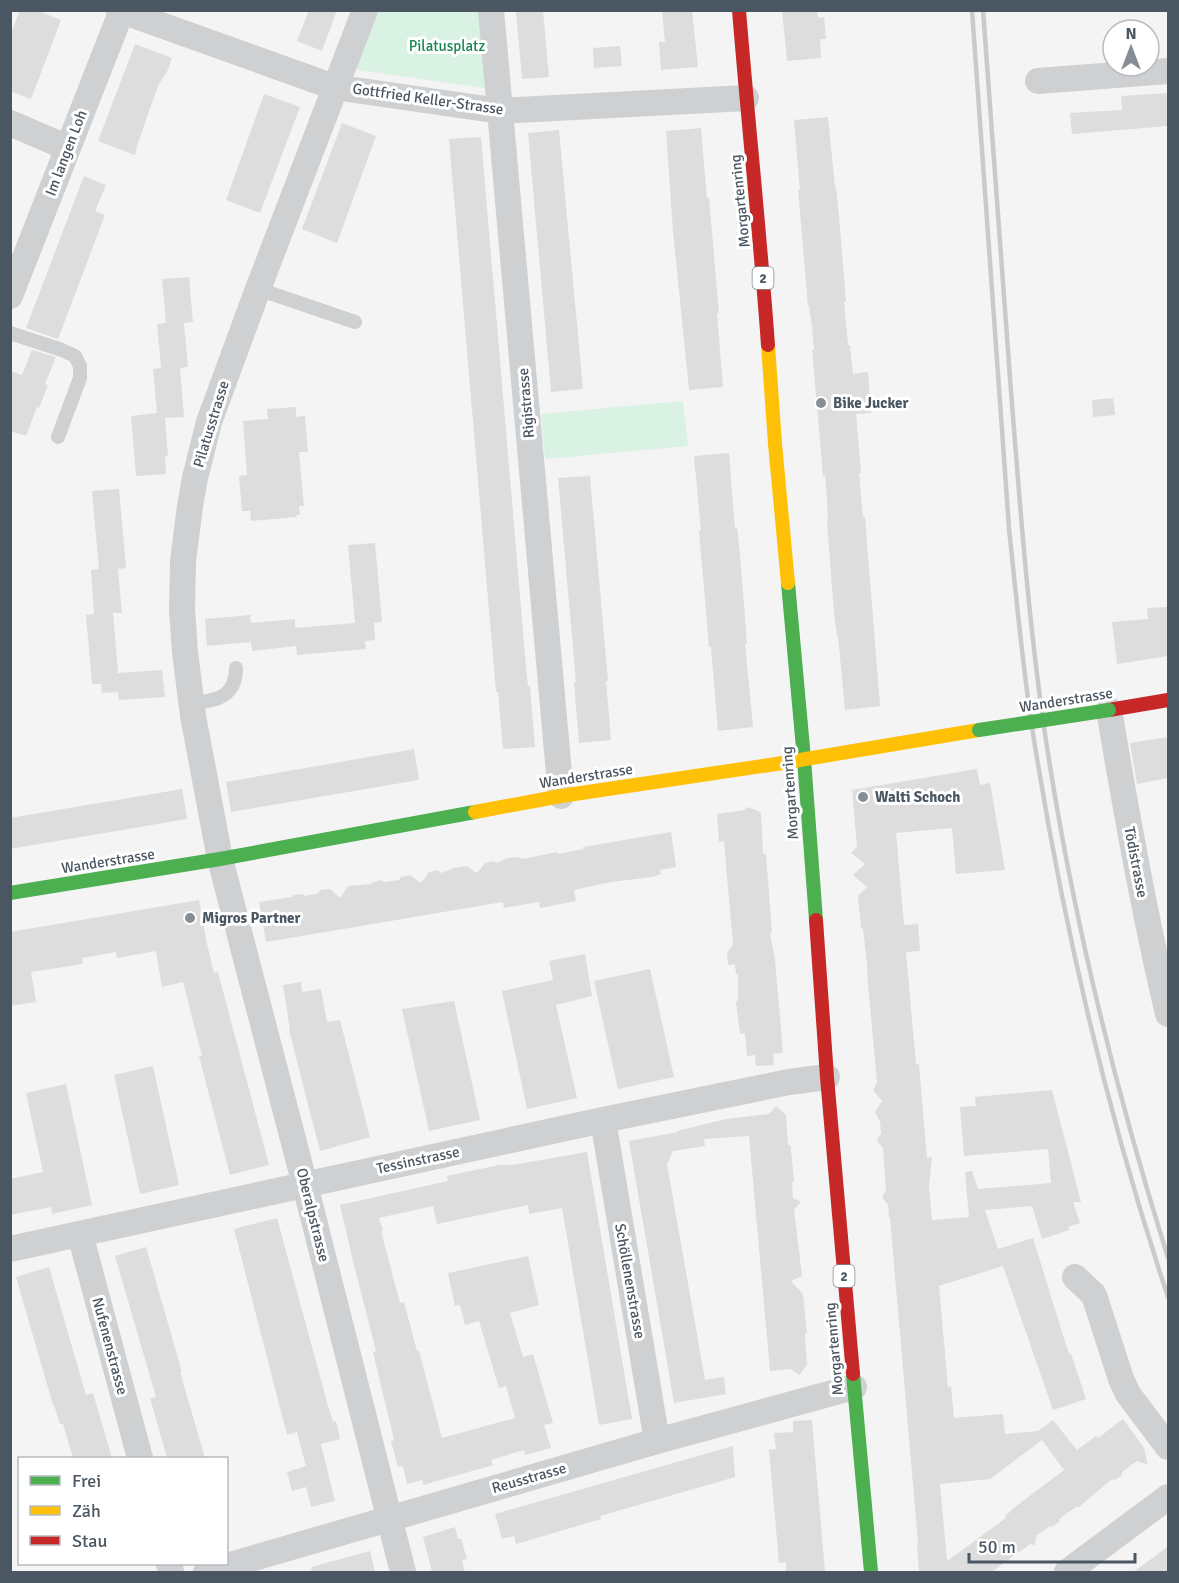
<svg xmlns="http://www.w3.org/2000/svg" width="1179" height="1583" font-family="Signika,sans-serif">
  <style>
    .green { fill: #d9f2e3 }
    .building { fill: #ddddde; fill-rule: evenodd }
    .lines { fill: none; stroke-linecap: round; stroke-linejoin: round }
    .lane { stroke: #ced0d2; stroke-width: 14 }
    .street { stroke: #ced0d2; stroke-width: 26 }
    .fast { stroke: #4caf50; stroke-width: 14 }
    .slow { stroke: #ffc107; stroke-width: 14 }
    .jam { stroke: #c62828; stroke-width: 14 }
    .rail { stroke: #c9cacc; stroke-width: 4.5 }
    .fast-bridge { stroke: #4caf50; stroke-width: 14 }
    .poi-dot { fill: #868d94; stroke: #fff; stroke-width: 2 }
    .labels { text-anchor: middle; stroke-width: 6; stroke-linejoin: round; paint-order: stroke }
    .shield { fill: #fff; stroke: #808990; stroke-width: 1.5 }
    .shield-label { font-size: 14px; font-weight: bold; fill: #4a5661 }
    .park-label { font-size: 15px; fill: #17864f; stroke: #fff }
    .street-label { font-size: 15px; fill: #4a5661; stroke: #fff }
    .poi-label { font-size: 15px; font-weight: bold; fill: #4a5661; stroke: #fff; text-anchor: start }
  </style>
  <rect width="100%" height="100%" fill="#f4f4f4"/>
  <path class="green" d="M 376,11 L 481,11 L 488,85 L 484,88 L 358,70 L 355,65 Z
    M 683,401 L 688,446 L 545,459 L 541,414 Z"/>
  <path class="building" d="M 20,10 L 36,10 L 61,20 L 31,99 L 10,91 L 10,36 Z
    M 309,10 L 337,10 L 322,51 L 297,41 Z
    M 662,10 L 692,10 L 698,67 L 661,70 L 659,42 L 665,42 Z
    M 782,10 L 817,10 L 818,18 L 824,17 L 826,39 L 820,39 L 821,58 L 787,61 Z
    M 516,11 L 543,11 L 549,77 L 522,79 Z
    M 135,44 L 172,58 L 167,72 L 159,84 L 154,97 L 138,143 L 135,155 L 98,141 Z
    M 620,46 L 622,66 L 594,68 L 593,48 Z
    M 1168,93 L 1168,126 L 1072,134 L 1070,113 L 1122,110 L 1121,96 Z
    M 264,94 L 300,107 L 260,213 L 226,200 Z
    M 828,117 L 835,187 L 836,187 L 839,216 L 846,302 L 844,302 L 848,345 L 850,345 L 853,374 L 868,372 L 871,413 L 856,414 L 861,473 L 859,473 L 863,517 L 865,517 L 880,706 L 845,710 L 838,636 L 837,636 L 834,613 L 827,521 L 828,520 L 827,498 L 825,476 L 823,476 L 812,350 L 814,350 L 812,327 L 809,306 L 808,306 L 798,190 L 800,190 L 794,120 Z
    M 342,123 L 376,136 L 337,243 L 302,229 Z
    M 701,128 L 707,198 L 709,198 L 719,313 L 717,313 L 723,387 L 689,390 L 673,231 L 666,131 Z
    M 559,130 L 583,389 L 551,392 L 528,133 Z
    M 481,137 L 526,666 L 528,686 L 530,686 L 535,747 L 503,749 L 498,692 L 496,692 L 494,669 L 449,139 Z
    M 84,176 L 106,185 L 95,211 L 105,215 L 58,339 L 26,328 Z
    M 189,277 L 193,322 L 184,323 L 188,367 L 180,368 L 184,417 L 165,418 L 168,456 L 165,457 L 166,474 L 136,476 L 131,416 L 157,413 L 153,369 L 161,368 L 157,324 L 166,323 L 162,279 Z
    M 32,350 L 56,357 L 45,384 L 48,385 L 39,408 L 37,407 L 26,436 L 10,431 L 10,371 L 22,375 Z
    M 1113,398 L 1115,415 L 1093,417 L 1092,400 Z
    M 296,407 L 296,417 L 305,416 L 308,452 L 299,452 L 304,506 L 299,506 L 300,515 L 296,515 L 297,517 L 251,521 L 250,511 L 242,511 L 239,476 L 247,475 L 243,421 L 268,419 L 267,409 Z
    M 729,453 L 735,528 L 737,527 L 740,554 L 747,644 L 745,644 L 753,727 L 718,731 L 711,647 L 709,647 L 699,531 L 701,531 L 694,456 Z
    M 590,476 L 608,681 L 606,681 L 611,740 L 579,743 L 574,682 L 576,682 L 558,478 Z
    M 119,489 L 126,568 L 118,569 L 122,613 L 113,613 L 118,673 L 162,670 L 165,697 L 119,700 L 118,692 L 102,693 L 101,684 L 92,684 L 86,615 L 94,614 L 91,570 L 99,569 L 92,491 Z
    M 375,543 L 382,622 L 374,623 L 375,640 L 365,641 L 366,649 L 297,655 L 296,646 L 252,651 L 251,642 L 207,646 L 205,619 L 250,615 L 251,623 L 295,619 L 295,628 L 355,623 L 348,545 Z
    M 1168,607 L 1168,656 L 1117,664 L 1112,622 L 1148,619 L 1147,608 Z
    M 1168,737 L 1168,778 L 1137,784 L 1130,743 Z
    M 414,749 L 419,780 L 231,812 L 226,782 Z
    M 977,769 L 980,785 L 990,783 L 1005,870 L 956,874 L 952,828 L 896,833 L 904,925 L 918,924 L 920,951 L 906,952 L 916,1064 L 919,1064 L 927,1158 L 932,1157 L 929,1186 L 932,1220 L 969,1217 L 965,1172 L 972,1171 L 978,1189 L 1051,1183 L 1048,1149 L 964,1156 L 960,1107 L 976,1106 L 975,1097 L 1052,1090 L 1081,1202 L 1073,1202 L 1080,1223 L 1068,1227 L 1069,1230 L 1042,1239 L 1032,1206 L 985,1210 L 998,1249 L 1033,1238 L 1066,1345 L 1069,1353 L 1071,1354 L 1086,1399 L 1053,1410 L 1003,1266 L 939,1286 L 948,1387 L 951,1386 L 954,1418 L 1003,1414 L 1005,1434 L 1038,1431 L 1053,1420 L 1077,1450 L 1096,1436 L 1098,1438 L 1123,1419 L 1144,1448 L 1148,1465 L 1137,1461 L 1122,1472 L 1122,1475 L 1115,1480 L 1112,1479 L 1079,1507 L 1076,1507 L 1059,1519 L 1060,1521 L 1052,1527 L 1050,1526 L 1036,1536 L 1035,1545 L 1030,1544 L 992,1572 L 919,1572 L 917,1543 L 918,1542 L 890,1218 L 889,1218 L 888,1205 L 882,1197 L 886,1190 L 883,1148 L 877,1141 L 881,1133 L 880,1122 L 875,1112 L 882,1101 L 873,1090 L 877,1082 L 867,973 L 868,973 L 863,928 L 861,928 L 858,896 L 867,887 L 853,875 L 865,864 L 851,853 L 857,847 L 852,790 ZM 1042,1440 L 1064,1470 L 1019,1504 L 1005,1516 L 1006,1518 L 947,1561 L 940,1484 L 990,1479 Z
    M 182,789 L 187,819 L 10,849 L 10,818 Z
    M 746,807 L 756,810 L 761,813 L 763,854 L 766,854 L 772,933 L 770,933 L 775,959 L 783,1053 L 773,1054 L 774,1065 L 756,1066 L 755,1055 L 747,1056 L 745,1033 L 740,1034 L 736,1002 L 738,1000 L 738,974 L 736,974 L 735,964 L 728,965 L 727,952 L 733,945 L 724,841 L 719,842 L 717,814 L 745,810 Z
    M 671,832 L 676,867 L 660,870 L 661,874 L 652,877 L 611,882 L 574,890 L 576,901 L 540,908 L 539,902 L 504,908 L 503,902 L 266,942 L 259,902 L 292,897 L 293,895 L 302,894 L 305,896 L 319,893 L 320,890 L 330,889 L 340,898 L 348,886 L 371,884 L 373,882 L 382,880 L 384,882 L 399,880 L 401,877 L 410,875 L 421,883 L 429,872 L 438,870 L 441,873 L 453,868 L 466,866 L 477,873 L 485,863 L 494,861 L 497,863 L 508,858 L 518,857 L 522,859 L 557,852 L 558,854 L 583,849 L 583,847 Z
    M 199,900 L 207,944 L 214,973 L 218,972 L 269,1165 L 230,1175 L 199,1056 L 202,1056 L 183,982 L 162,987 L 156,951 L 117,958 L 116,952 L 82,958 L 83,964 L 31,972 L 36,1002 L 10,1006 L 10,932 Z
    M 585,954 L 592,996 L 556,1005 L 577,1098 L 527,1109 L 502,991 L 553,980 L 549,961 Z
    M 650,969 L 674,1077 L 618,1089 L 594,981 Z
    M 301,982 L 302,992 L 321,989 L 327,1022 L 340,1020 L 370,1137 L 320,1151 L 289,1030 L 290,1030 L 283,985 Z
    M 454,1001 L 480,1120 L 429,1131 L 402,1009 Z
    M 153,1066 L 179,1185 L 140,1194 L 114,1075 Z
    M 66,1084 L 92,1205 L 52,1214 L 51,1207 L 10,1215 L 10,1179 L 43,1172 L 26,1093 Z
    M 776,1106 L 786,1115 L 788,1145 L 791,1146 L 791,1151 L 794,1181 L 792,1183 L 793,1198 L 801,1202 L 794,1209 L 802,1276 L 791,1281 L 803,1294 L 807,1333 L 805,1334 L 807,1365 L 799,1375 L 791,1369 L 770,1371 L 749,1136 L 704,1139 L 705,1146 L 673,1151 L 667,1164 L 705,1380 L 724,1377 L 726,1394 L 674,1403 L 629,1141 L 678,1132 L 677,1131 L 726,1119 L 769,1114 Z
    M 587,1152 L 632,1419 L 599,1425 L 562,1208 L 529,1214 L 528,1205 L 437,1224 L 433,1206 L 379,1218 L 383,1231 L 381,1231 L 400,1303 L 404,1302 L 417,1351 L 419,1351 L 442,1438 L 515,1418 L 506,1386 L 499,1388 L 479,1321 L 465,1325 L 460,1305 L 455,1306 L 448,1273 L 528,1256 L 539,1305 L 510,1313 L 523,1357 L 533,1354 L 553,1423 L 544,1425 L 551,1448 L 525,1455 L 524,1450 L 491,1460 L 493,1465 L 423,1485 L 422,1480 L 407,1484 L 403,1466 L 398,1467 L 391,1441 L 394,1440 L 373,1352 L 376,1351 L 353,1261 L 340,1205 L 448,1181 L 447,1176 L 499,1165 L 512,1165 Z
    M 277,1218 L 328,1406 L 333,1422 L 336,1421 L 340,1439 L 321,1444 L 335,1501 L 311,1507 L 306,1487 L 292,1491 L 287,1472 L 306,1466 L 297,1432 L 287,1435 L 234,1229 Z
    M 146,1247 L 182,1372 L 180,1372 L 205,1458 L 167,1458 L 150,1398 L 156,1397 L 115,1256 Z
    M 49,1267 L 86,1395 L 93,1393 L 112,1458 L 73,1458 L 63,1424 L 60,1424 L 54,1405 L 53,1405 L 16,1277 Z
    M 812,1420 L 825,1572 L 786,1572 L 786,1562 L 779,1563 L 769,1450 L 776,1449 L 774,1433 L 793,1432 L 793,1421 Z
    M 733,1446 L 735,1477 L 600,1516 L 601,1519 L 516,1544 L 514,1536 L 502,1539 L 495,1514 Z
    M 455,1527 L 458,1539 L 461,1539 L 467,1559 L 462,1560 L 465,1572 L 432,1572 L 423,1537 Z
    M 1168,1546 L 1168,1572 L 1133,1572 L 1154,1557 Z
    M 370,1551 L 375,1572 L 312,1572 L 311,1567 Z"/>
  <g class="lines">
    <path class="lane" d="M 258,289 L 355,322
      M 10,333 L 62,350 L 75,356 L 80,366 L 80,378 L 58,437
      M 192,704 C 215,700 236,698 236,668"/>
    <path class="street" d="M 119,10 L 334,87 L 500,111 L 746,98
      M 365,10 L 258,289 L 209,422 L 195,478 L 190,506 L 183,561 L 182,610 L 185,652 L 193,716 L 220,859 L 305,1185 L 403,1572
      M 491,10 L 561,796
      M 1038,81 L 1168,71
      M 10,123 L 68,148
      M 10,296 L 122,10
      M 1109,710 C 1126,812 1144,913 1168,1014
      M 603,1120 L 657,1441
      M 80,1234 L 140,1458
      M 10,1249 L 603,1120 L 789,1082 L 827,1077
      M 1075,1277 L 1094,1295 L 1121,1379 L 1128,1394 L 1168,1447
      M 169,1564 L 171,1572
      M 206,1572 L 657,1441 L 854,1387
      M 1067,1572 L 1168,1497"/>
    <path class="fast" d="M 788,583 L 804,759 L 816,920
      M 10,893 L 220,859 L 475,812
      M 853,1374 L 871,1572"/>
    <path class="slow" d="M 768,345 L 775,444 L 788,583
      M 475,812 L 561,796 L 776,764 L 979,730"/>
    <path class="jam" d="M 739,10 C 748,122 760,233 768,345
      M 1109,710 L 1168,700
      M 816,920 L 827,1077 L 853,1374"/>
    <path class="rail" d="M 972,10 L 1009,528 C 1016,595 1022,661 1032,727 C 1062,920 1106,1111 1168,1297
      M 983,10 C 992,133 1001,256 1010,378 C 1019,492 1027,606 1043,720 C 1069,902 1113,1082 1168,1258"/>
    <path class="fast-bridge" d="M 979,730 L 1109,710"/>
  </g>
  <g class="poi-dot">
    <circle cx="821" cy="403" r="6"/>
    <circle cx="863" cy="797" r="6"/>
    <circle cx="190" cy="918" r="6"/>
  </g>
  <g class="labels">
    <g class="shield">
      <rect x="752.5" y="267" width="21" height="22" rx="4.5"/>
      <rect x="833.5" y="1265" width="21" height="22" rx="4.5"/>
    </g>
    <g class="shield-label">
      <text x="763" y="283">2</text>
      <text x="844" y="1281">2</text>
    </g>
    <g class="park-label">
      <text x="447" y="51">Pilatusplatz</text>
    </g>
    <g class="street-label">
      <text transform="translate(428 99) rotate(8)" y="5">Gottfried Keller-Strasse</text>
      <text transform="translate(66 153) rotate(-69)" y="5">Im langen Loh</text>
      <text transform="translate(740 201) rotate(-96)" y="5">Morgartenring</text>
      <text transform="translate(526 403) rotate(-95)" y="5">Rigistrasse</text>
      <text transform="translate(211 424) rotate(-73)" y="5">Pilatusstrasse</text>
      <text transform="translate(1066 700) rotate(-9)" y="5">Wanderstrasse</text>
      <text transform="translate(586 776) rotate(-9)" y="5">Wanderstrasse</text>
      <text transform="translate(790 793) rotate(-94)" y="5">Morgartenring</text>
      <text transform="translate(108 861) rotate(-9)" y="5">Wanderstrasse</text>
      <text transform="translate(1136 862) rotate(79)" y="5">Tödistrasse</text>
      <text transform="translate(418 1160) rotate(-12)" y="5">Tessinstrasse</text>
      <text transform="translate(313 1215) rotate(76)" y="5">Oberalpstrasse</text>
      <text transform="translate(630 1281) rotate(80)" y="5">Schöllenenstrasse</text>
      <text transform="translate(110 1346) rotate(75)" y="5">Nufenenstrasse</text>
      <text transform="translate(834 1349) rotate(-95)" y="5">Morgartenring</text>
      <text transform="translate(529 1478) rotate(-16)" y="5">Reusstrasse</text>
    </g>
    <g class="poi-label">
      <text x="833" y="408">Bike Jucker</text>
      <text x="875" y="802">Walti Schoch</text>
      <text x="202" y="923">Migros Partner</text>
    </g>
  </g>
  <rect width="1179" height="1583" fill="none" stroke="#4a5661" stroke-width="24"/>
  <rect x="18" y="1457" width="210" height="108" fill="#ffffff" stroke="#b7bbc0" stroke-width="1.5"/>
  <rect x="30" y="1476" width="30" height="9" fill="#4caf50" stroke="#b7bbc0" stroke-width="1.5"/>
  <text x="72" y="1487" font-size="18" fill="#4a5661">Frei</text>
  <rect x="30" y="1506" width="30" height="9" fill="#ffc107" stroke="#b7bbc0" stroke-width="1.5"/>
  <text x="72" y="1517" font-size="18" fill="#4a5661">Zäh</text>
  <rect x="30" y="1536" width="30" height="9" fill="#c62828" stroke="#b7bbc0" stroke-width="1.5"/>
  <text x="72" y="1547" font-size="18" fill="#4a5661">Stau</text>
  <g transform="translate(1131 48)"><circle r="28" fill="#ffffff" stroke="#b7bbc0" stroke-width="1.5"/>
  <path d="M0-4.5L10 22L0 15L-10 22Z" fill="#868d94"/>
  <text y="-9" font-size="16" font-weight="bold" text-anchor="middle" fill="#4a5661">N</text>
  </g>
  <path d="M969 1553v9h166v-9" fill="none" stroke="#4a5661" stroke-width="3"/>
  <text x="978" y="1553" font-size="18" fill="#4a5661" stroke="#ffffff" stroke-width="4.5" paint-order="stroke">50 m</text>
</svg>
